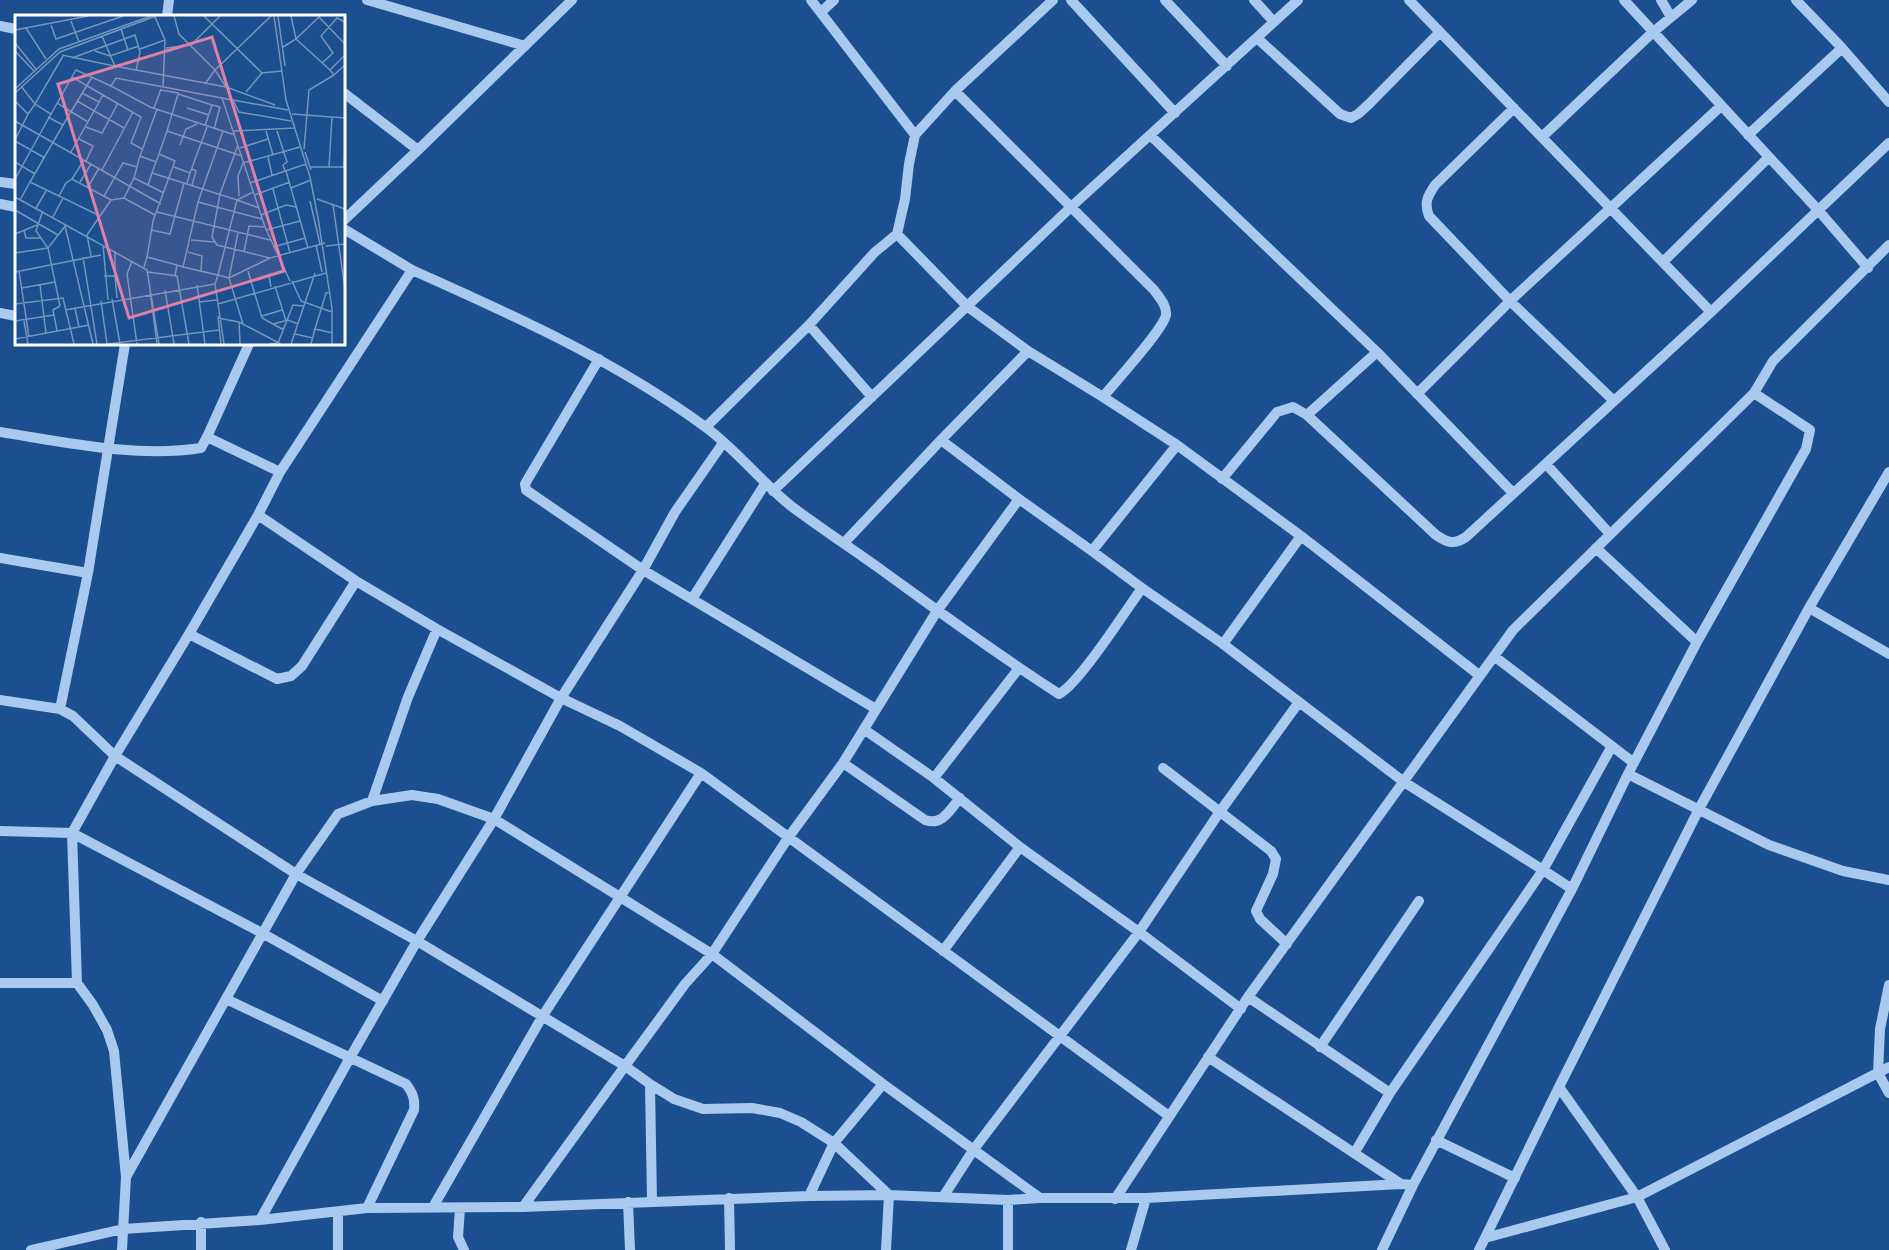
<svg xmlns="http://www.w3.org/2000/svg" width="1889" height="1250" font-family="Barlow,sans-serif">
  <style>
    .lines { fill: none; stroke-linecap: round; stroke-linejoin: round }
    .minor { stroke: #a9c9ee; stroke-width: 10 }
    .inset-road { fill: none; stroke: #7695bc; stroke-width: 1.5 }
    .view { fill: #dd80a5; fill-opacity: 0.15; stroke: #dd80a5; stroke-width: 3 }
    .inset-edge { fill: none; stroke: #fff; stroke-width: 3 }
  </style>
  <rect width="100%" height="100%" fill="#1b4f8f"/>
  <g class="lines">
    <path class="minor" d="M 367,0 L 525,46
      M 811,0 L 915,135
      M 1071,0 L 1175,113
      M 1165,0 L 1227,66
      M 1254,0 L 1274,22
      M 1409,0 L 1711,312
      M 1624,0 L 1819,211 L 1868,268
      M 1661,0 L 1671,17
      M 1796,0 L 1842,48 L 1889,102
      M 821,12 L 834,0
      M 167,16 L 169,0
      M 0,26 L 16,29
      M 1257,38 L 1340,114 L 1351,118 L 1358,114 L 1369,104 L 1440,32
      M 955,91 L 1154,290 C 1160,298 1167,306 1166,315 C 1163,330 1115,382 1103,397 L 1028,351
      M 344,93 L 418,150
      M 1514,108 L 1435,185 C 1427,197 1424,203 1429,216 L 1510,301 L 1614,401
      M 1748,135 L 1842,48
      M 1151,136 L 1377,352 L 1513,493
      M 1542,137 L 1652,33 L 1692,0
      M 0,182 L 16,184
      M 0,204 L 16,207
      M 344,220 L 418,150 L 572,0
      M 897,234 L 968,307 L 1028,351 L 941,440
      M 1663,262 L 1769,157
      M 412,270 C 513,315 614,360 704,426 C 736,449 760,481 791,506 C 819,527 848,546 876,566 C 937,610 996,654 1059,694 C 1079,684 1126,610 1142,588 L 1092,551
      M 0,313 L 16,316
      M 809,325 L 872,397
      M 599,359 L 529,477 L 525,484 L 526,490 L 643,570 L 876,709
      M 1754,393 L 1773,361 L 1889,245
      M 1417,394 L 1510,301 L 1721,106
      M 1307,415 L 1377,352
      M 706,427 L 809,325 L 875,252 L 897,234 L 905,199 L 909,164 L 915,135 L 955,91 L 1053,0
      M 0,432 C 64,442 137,458 201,448 L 207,437 L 249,344
      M 207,437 L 280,472 L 412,270 L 344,229
      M 1177,445 L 1301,536 L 1479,675
      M 1546,464 L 1610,534
      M 280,472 L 258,515 L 356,581 L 437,629 L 561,698 L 620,726 L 701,773 L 1169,1116
      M 1222,479 L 1277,412 L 1293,407 L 1307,415 L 1436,535 C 1448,543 1454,545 1466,537 L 1711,312 L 1889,143
      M 773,491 L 1071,207 L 1298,0
      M 1019,499 L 1092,551 L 1177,445 L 1103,397
      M 258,515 L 189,634 L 115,756 L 296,874 L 417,941 L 625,1066 L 523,1207
      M 1596,548 L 1697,642
      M 0,558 L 88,573
      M 692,599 L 765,484
      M 1809,608 L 1889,654
      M 189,634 L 277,679 L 291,676 L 302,666 L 356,581
      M 1223,644 L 1301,536
      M 1494,656 L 1634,763
      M 0,700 L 60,709 L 73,716 L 115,756 L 72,833 L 77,983 L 93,1005 L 107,1030 L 114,1051 L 126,1177 L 122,1250
      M 1299,702 L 1404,782 L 1543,870 L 1390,1093
      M 60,709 L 88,573 L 125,344
      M 865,730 L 934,778 L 1019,668
      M 843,763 L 925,820 C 942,826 949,811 960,798
      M 1163,768 L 1271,851 L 1276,859 L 1273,874 L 1256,911 L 1260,919 L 1287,944
      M 1628,774 L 1769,845 L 1843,871 L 1889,880
      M 934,778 L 1020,847 L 1139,932 L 1241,1009
      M 372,801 L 408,697 L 437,629
      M 0,831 L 72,833 L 262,933 L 383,1001
      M 1572,889 L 1543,870 L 1612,746
      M 943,951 L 1020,847
      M 0,983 L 77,983
      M 1889,985 L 1880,1029 L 1878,1073 L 1889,1093
      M 1248,997 L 1390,1093 L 1355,1152
      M 226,999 L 406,1084 C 413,1093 415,1099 414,1110 L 367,1208
      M 1320,1047 L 1419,901
      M 1208,1057 L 1401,1184
      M 650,1084 L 674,1099 L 703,1109 L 752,1108 L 780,1113 L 801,1122 L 834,1143 L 889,1195 L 886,1250
      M 1559,1087 L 1637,1197 L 1889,1067
      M 1436,1140 L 1515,1178
      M 126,1177 L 296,874 L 338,814 L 372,801 L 412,795 L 438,799 L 494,819 L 712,954 L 883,1084 L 1040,1198
      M 809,1196 L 834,1143 L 883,1084
      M 943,1197 L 974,1149 L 1139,932 L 1219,813 L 1299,702 L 1223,644 L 1142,588
      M 729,1198 L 730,1250
      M 1115,1199 L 1248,997 L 1513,630 L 1754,393 L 1810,430 L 1806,449 L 1697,642 L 1628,774 L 1572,889 L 1413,1185
      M 628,1202 L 630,1250
      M 652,1202 L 650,1084 L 625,1066 L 685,984 L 712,954 L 788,838 L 843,763 L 937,611 L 1019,499 L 941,440 L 844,543
      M 433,1207 L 542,1017 L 701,773
      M 460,1208 L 458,1237 L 464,1250
      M 338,1212 L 338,1250
      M 260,1220 L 351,1056 L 417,941 L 494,819 L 561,698 L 643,570 L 675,512 L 723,443
      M 1485,1238 L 1559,1087 L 1699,809 L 1809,608 L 1889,472
      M 31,1250 L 123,1229 L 260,1220 L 367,1208 L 523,1207 L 809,1196 L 889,1195 L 1008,1200 L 1040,1198 L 1146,1198 L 1401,1184 L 1413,1185 L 1382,1250
      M 201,1250 L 201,1222
      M 1008,1250 L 1008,1200
      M 1131,1250 L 1146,1198
      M 1479,1250 L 1485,1238 L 1637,1197 L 1665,1250"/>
  </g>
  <g transform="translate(15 15)">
    <rect width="330" height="330" fill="#1b4f8f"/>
    <path class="inset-road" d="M 159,1 L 164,19 L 200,55 L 190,69M 189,1 L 247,58M 256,1 L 200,55 L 211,72 L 260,90M 259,1 L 271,85 L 295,162 L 303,203 L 317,293 L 317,329M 263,1 L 270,51M 305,1 L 281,24 L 315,55M 140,2 L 150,25 L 148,72M 304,2 L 330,29M 56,6 L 64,27M 36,10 L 41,24 L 108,1M 11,13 L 31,44M 106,14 L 113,35M 0,15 L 73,1M 87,21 L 100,51 L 211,72M 0,28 L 21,54M 268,32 L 281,24 L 276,1M 151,33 L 176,30 L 205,1M 125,34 L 150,25M 0,36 L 19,56M 80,36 L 95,41 L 124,31M 47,40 L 99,51M 330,40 L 315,55 L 319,60 L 330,50M 57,43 L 120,20 L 125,37 L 121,56M 307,48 L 318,38 L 306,21 L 322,3 L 330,7M 57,62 L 126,102 L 116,128 L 127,134M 6,71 L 20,89 L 48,41M 0,74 L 44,34 L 136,1M 145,75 L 164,78M 231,77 L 247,58 L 267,56M 0,78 L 45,37 L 141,1M 67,78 L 84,87M 207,83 L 101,63 L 96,71 L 135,92 L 220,120M 218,85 L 224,97 L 276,106M 0,86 L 13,99 L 0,125M 62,86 L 109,113M 42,88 L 73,107M 139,93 L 146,74M 172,93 L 194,100M 273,95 L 207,83 L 250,212 L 275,266M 36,99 L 61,55 L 96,71M 277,99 L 330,103M 0,106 L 146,189M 48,110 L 77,62M 190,111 L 197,90 L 205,92M 71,112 L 87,118 L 103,88M 199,114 L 205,92M 152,116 L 163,79 L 197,90M 219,116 L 279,113M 251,116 L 258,140M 262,116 L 272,147 L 268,150 L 270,156M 64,124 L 78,131 L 71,146M 0,126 L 30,143M 165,130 L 171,114 L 182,109M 223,130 L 205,179 L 197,222 L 202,230 L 255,243M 225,133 L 253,124M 289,134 L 294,75 L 319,60M 56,137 L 88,80M 290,137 L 296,155M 144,139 L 152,116 L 227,141M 125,141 L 142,94M 253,142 L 257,160M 0,147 L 20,159M 122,151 L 125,141 L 141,147 L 137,158M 159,152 L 175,158 L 172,168M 296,152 L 330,152M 314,152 L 317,102M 329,152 L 330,132M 177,154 L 181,156 L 177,170M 87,155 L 118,97M 271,156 L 293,233M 175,158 L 192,112M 0,164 L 36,99 L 20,89 L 13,99M 57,164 L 69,145M 15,167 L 48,110 L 33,102M 65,167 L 76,149M 235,168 L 291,149M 73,172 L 84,153M 276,173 L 296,165M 258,174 L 275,238M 149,178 L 133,170 L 137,158 L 222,185 L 238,177M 239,180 L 275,167M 89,181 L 108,148 L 122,152 L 119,163M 224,181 L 223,161 L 228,148 L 285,132M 0,182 L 132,255 L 144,329M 109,183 L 119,163 L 133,170M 302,184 L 330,194M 5,185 L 15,167 L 44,181M 295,186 L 305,229M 183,187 L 247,204M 318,190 L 330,274M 21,193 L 31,176M 0,195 L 43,220M 142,197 L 255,225M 27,198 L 21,216 L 33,233 L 45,291M 246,200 L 271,190 L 281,192M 85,201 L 44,181 L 51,168 L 57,164 L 96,185 L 109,183 L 140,200M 38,202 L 48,183M 50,211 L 78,329M 9,215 L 11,223 L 26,223M 136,215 L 155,219 L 169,168M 251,215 L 285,206M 223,218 L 214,263 L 228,309M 0,219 L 22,210M 176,225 L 199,227M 88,230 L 93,285M 301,230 L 307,257M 311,231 L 330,229M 258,232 L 290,223M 33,233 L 51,210M 100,236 L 100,261M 173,237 L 187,241 L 186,256M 229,237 L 234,211 L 249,212M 0,238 L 33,233M 76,241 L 72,220 L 96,185M 68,242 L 82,329M 132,242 L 138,206 L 160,146 L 144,139 L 141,147M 117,246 L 112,259 L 122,329M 162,250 L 168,252 L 183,187 L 208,116M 129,252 L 132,242 L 162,250 L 160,261M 168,252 L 203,260 L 222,185 L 244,193M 4,256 L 14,322M 233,256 L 247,303 L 269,315M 0,257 L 86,240M 133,257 L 162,261 L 174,329M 89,261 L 100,261 L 102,283M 277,266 L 286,286 L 317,297M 200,269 L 203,260 L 214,263 L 255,243 L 310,228M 200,269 L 209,329M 25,270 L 31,318M 182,270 L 190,329M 260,271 L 271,306M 256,272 L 254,261 L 270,256M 7,273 L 40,267M 135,275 L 142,329M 150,275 L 159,329M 97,284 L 105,329M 86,286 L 92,329M 184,287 L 202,285M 0,289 L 48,283 L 59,329M 203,289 L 311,258M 60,293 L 64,312M 50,295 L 200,269M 203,301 L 206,329M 247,301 L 267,295M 203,303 L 224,307 L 266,329M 0,306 L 39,300M 9,306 L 13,329M 224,307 L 225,329M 258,309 L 273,305 L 283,309M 300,314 L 311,278 L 315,277M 42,316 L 38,295 L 45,291M 280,319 L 298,323M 0,324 L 74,310M 93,329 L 204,315M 254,329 L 263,328 L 278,290 L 289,291M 276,329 L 300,258M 296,329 L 300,314 L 318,318"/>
    <path class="view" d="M 197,22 L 269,256 L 114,303 L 43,69 Z"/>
    <rect width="330" height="330" class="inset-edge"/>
  </g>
</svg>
